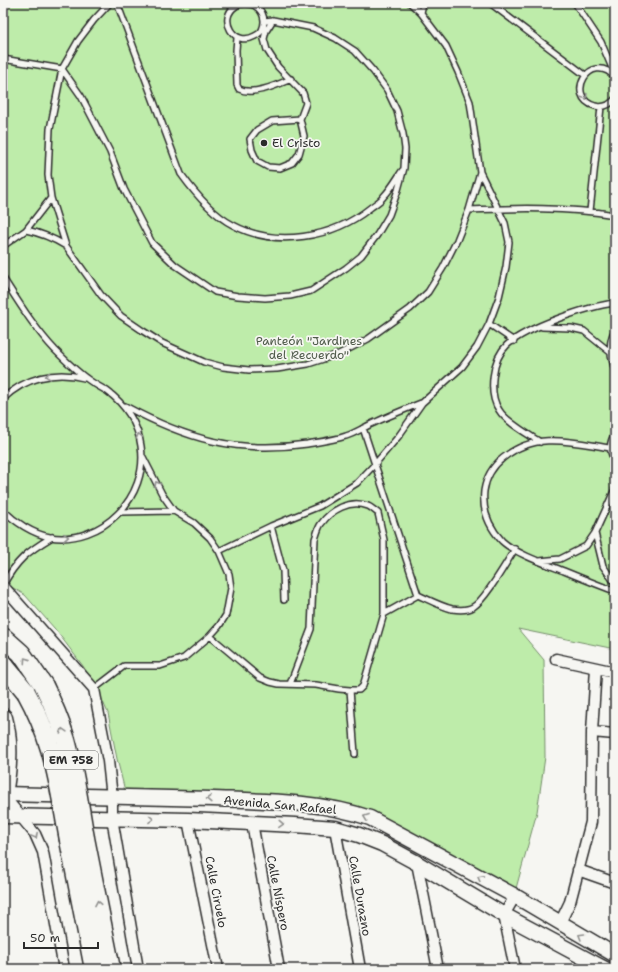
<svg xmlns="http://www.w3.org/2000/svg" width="618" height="972" font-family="'Shantell Sans',sans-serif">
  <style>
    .green { fill: #beecaa; stroke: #748c6a }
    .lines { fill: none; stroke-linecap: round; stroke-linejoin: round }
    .lane-casing { stroke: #2b2b2b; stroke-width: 8 }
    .street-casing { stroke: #2b2b2b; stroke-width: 13 }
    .secondary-casing { stroke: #2b2b2b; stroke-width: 17 }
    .highway-casing { stroke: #2b2b2b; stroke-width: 21 }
    .lane { stroke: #f6f6f2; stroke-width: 5 }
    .street { stroke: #f6f6f2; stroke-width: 10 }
    .secondary { stroke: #f6f6f2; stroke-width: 14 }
    .highway { stroke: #f6f6f2; stroke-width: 18 }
    .highway-bridge-casing { stroke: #2b2b2b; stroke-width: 21; stroke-linecap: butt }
    .highway-bridge { stroke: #f6f6f2; stroke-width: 18 }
    .oneway { stroke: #90908e }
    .poi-dot { fill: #2b2b2b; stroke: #f6f6f2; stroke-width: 1.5 }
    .labels { text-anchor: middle; stroke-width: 3.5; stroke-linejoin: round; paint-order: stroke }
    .shield { fill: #f6f6f2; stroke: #686867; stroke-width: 1 }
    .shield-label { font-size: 11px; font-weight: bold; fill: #2b2b2b }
    .poi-label { font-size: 12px; fill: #2b2b2b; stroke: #f6f6f2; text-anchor: start }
    .park-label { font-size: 12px; fill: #505b4b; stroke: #f6f6f2 }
    .street-label { font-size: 12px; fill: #2b2b2b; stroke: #f6f6f2 }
  </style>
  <rect width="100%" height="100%" fill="#f6f6f2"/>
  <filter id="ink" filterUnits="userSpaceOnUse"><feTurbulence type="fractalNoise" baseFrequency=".025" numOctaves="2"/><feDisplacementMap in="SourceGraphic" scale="8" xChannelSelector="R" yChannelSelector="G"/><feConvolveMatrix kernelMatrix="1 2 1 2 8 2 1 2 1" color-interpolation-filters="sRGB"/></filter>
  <g filter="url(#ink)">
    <path class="green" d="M 3,3 L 615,3 L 615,649 L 518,629 L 544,660 L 545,757 L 537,812 L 515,892 L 371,816 L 258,796 L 192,791 L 125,791 L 117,759 L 108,713 L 99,693 L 83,666 L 55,629 L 25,595 L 3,582 Z"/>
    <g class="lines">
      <defs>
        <path id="lane" d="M 110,3 L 94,20 L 78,41 L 62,69 L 50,129 L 48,175 L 51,198 L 66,246 L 101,295 L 121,316 L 143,331 L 162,343 L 204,362 L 223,367 L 249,370 L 277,369 L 308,364 L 339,354 L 368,339 L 410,309 L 428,292 L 443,268 L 457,240 L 469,210 L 480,172 L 470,102 L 458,72 L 446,46 L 421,13 L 410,3
          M 117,3 L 181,174 C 194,192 213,215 233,225 C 276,248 333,238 370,208 C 375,204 381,201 384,196 C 391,189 396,180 402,171
          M 245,3 C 242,4 238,4 236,6 C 217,18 234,48 255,36 C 258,34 260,34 262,30 C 266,22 264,11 255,6 C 253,4 249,4 246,3
          M 490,3 L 585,75
          M 575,3 L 601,42 L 615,75
          M 421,13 L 423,3
          M 273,20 L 266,31 L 264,39 L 267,50 L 278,67 L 303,93 L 306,103 L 300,119 L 304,136 L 299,154 L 292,163 L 280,168 L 268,167 L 257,161 L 252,150 L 250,139 L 257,130 L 272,121 L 300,119
          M 237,38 L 236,50 L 237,85 L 239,89 C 253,96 277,85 291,79
          M 3,59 L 62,69 L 81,96 L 110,152 L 124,189 L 152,243 L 175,265 L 215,292 L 238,296 L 265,298 L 290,296 L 311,291 L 346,268 L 361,256 L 377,235 L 389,215 L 398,190 L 404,168 L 405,149 L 403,134 L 397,111 L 387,90 L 373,71 L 355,51 L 335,38 L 313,28 L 273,20 L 264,21
          M 615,77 C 590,50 564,97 595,106 C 603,108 610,105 615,99
          M 469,210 C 517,208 567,207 615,215
          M 590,211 L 601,107
          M 26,230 C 41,233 53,238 66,246
          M 3,246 L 26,230 L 51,198
          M 3,278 C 19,303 35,329 55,350 C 65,360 75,370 86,378 C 92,383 100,387 107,391 C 125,404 138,424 141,446 C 149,497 102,545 50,537 C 33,534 15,522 3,510
          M 489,324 L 514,341
          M 542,327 L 571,328 L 584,331 L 610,352
          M 615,330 C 607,344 611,356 615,371
          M 3,399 C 24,378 55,370 84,378
          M 125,406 C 186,439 237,454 307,444 C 319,442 334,440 346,436 C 356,433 366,426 376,422 C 391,415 406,409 421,403
          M 363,428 L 418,595 C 429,600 440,606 452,609 C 459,610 468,610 473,607 C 486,599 506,563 515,549
          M 615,434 C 609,442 609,452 615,461
          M 540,442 C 528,434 506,422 499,410 C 488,393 492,359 507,345 C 527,327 589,306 615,303
          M 610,448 C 572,442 536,431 503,458 C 493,466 486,478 484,491 C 482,510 489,527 502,541 C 516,554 546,564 564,571 C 581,578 598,585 615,591
          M 121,512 L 174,511
          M 271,526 L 283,571 L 284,600
          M 595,533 L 603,566 L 615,583
          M 219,551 L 271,526 L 320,506 L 357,483 L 375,464 L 398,437 L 422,403 L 462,367 L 477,347 L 489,324 L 499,297 L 506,267 L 509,242 L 505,223 L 480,172
          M 539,561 L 560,559 L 586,546 L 595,533 L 615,489
          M 3,585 C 17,560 27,552 52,537
          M 210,636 L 260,678 L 270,682 L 279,684 L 316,685 L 339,689 L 350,690 L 359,690 L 363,686 L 384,614 L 418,595
          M 290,684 L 311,629 L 315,539 C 317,534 318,528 321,524 C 331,510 350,499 368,506 C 371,507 375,511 378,513 L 384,540 L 384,614
          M 94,689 L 124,666 L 160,666 L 184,658 L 210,636 L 219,626 L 226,615 L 231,588 L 229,574 L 219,551 L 210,538 L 194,523 L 174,511 L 162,494 L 143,457
          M 350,690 L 355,754"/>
        <path id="street" d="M 3,586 L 94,689 L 108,761 L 112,797 L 112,818 L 138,969
          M 556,659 L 615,672
          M 592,732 L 615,734
          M 3,795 L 35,834 L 43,852 L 64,969
          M 188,820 L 218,969
          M 252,823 L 279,969
          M 335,828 L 360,969
          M 417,863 L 438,969
          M 578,870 L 615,883
          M 515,896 L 504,915 L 515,969
          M 560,923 L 570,902 L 591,822 L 592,732 L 596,668"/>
        <path id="secondary" d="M 3,794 C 73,796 143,797 213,799 C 266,801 320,801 370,818 L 515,896 L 615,955
          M 3,816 L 188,820 L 295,825 L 335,828 L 359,835 L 382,844 L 417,863 L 504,915 L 605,969"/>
        <path id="highway" d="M 3,637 L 21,653 L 44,686
          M 3,664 L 26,692
          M 3,718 C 10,743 8,768 3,793
          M 85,838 L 111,969
          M 69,840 L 94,969"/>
      </defs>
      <use href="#lane" class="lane-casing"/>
      <use href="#street" class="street-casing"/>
      <use href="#secondary" class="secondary-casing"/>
      <use href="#highway" class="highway-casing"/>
      <use href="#lane" class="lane"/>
      <use href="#street" class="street"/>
      <use href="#secondary" class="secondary"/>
      <use href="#highway" class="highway"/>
      <defs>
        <path id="highway-bridge" d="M 44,686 C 53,704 60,721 66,740 C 75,772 79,805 85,838
          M 26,692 C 36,710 44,729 50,749 C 59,778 63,809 69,840"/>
      </defs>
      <use href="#highway-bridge" class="highway-bridge-casing"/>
      <use href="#highway-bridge" class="highway-bridge"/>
    </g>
    <defs><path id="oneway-chevron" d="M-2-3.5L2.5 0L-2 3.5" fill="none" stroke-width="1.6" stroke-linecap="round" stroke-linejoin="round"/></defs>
    <g class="oneway">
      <use href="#oneway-chevron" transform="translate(585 97) rotate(58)"/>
      <use href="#oneway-chevron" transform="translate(48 376) rotate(171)"/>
      <use href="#oneway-chevron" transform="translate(139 436) rotate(-105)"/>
      <use href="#oneway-chevron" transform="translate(157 484) rotate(-118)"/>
      <use href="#oneway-chevron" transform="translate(66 537) rotate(-3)"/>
      <use href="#oneway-chevron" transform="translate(26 660) rotate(-125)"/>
      <use href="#oneway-chevron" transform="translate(63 731) rotate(-108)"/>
      <use href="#oneway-chevron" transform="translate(209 799) rotate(-178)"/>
      <use href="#oneway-chevron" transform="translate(366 817) rotate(-160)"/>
      <use href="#oneway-chevron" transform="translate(151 819) rotate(1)"/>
      <use href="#oneway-chevron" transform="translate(281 824) rotate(3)"/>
      <use href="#oneway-chevron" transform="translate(35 836) rotate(62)"/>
      <use href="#oneway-chevron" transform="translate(480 878) rotate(-151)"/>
      <use href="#oneway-chevron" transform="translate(98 903) rotate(-101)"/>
      <use href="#oneway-chevron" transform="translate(581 936) rotate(-149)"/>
    </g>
  </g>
  <circle class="poi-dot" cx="264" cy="143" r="4"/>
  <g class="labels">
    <rect class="shield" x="44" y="751" width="54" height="18" rx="3"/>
    <g class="shield-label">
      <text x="71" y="764">EM 758</text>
    </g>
    <g class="poi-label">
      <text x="272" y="147">El Cristo</text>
    </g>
    <g class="park-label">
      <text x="309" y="345">Panteón "Jardines<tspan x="309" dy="14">del Recuerdo"</tspan></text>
    </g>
    <g class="street-label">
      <text transform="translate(280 805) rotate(5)" y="4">Avenida San Rafael</text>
      <text transform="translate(216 892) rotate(79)" y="4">Calle Ciruelo</text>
      <text transform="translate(278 893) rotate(79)" y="4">Calle Níspero</text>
      <text transform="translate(360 896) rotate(80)" y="4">Calle Durazno</text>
    </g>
  </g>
  <rect width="618" height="972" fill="none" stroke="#f6f6f2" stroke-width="16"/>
  <rect x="8" y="8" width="602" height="956" fill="none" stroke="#2b2b2b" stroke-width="1.5" filter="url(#ink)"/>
  <path d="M24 942v6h74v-6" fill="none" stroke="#2b2b2b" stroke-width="2"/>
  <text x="30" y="942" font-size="12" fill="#2b2b2b" stroke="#f6f6f2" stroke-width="3" paint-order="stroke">50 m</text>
</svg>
